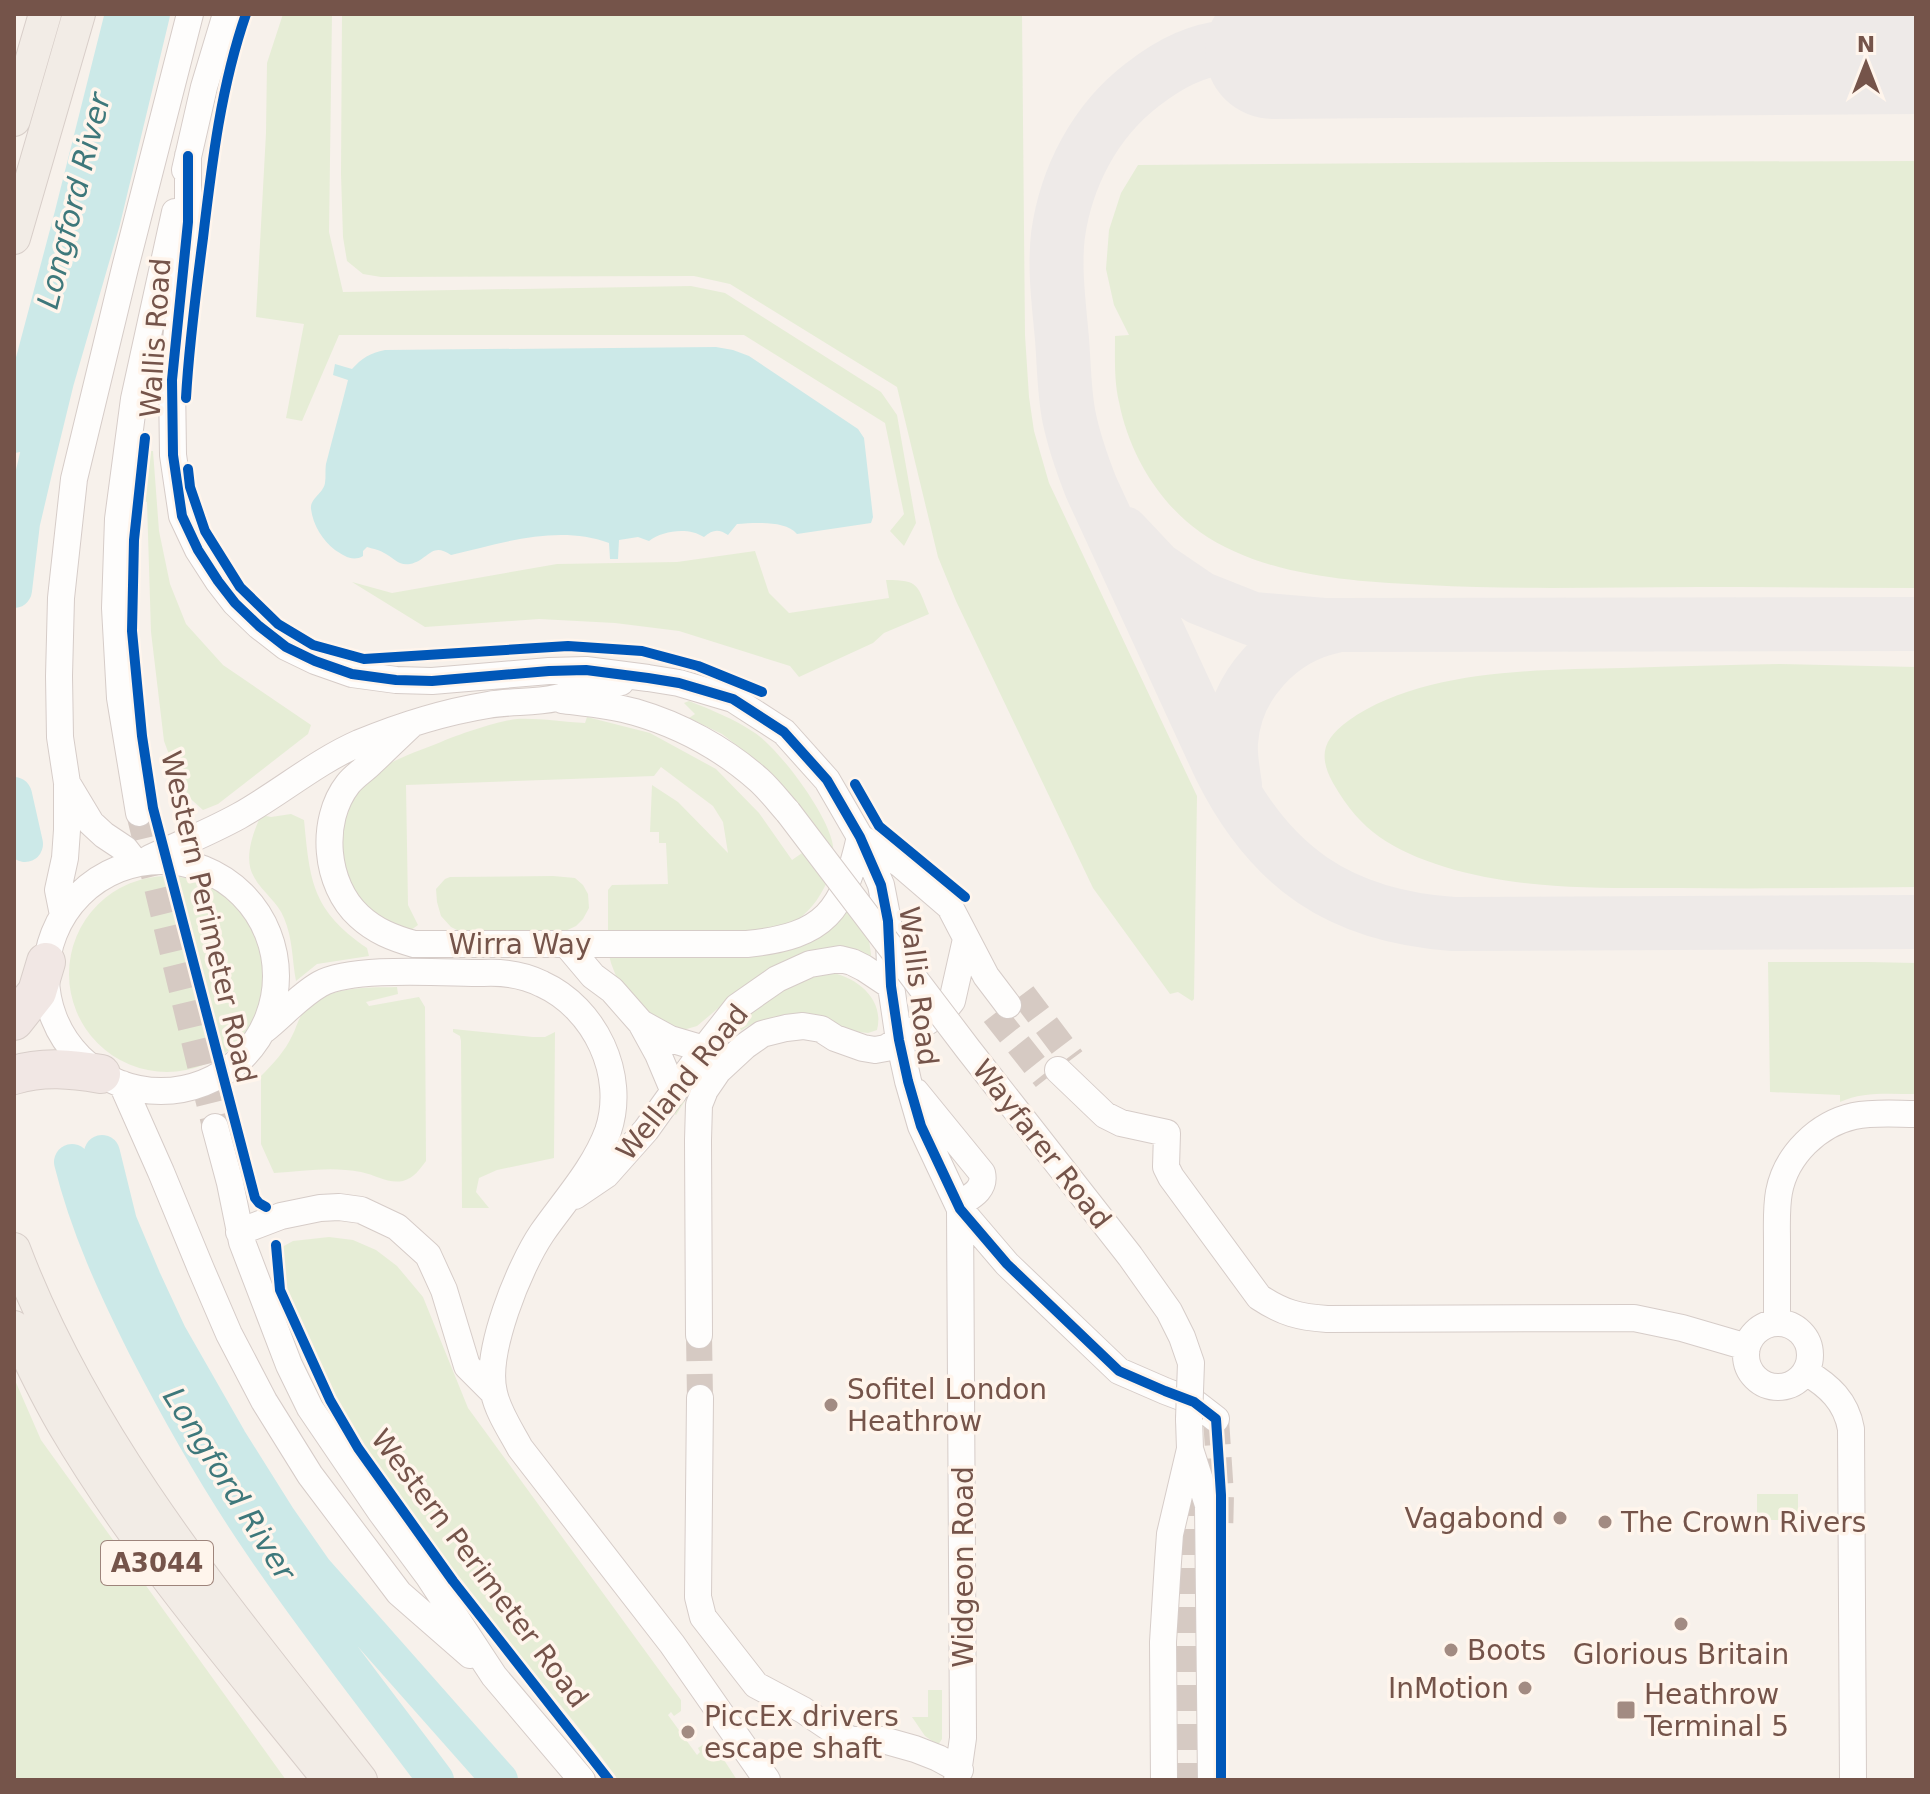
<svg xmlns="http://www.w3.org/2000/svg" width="1930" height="1794" font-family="'DejaVu Sans',sans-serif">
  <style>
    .green { fill: #e6edd6 }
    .water { fill: #cce9e8 }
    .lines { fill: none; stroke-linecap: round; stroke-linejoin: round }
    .river { stroke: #cce9e8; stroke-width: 36 }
    .taxiway { stroke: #eeeae8; stroke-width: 54 }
    .runway { stroke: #eeeae8; stroke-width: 136 }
    .minor-tunnel { stroke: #d6cac3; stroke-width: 26; stroke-dasharray: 26 13; stroke-linecap: butt }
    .minor-casing { stroke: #d6ccc8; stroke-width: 28 }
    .major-casing { stroke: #d8cec9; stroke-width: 34 }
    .highway-casing { stroke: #d8cec9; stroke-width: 40 }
    .minor { stroke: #fefdfc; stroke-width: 26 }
    .major { stroke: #f2ece6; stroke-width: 32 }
    .highway { stroke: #f1e7e4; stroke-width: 38 }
    .minor-bridge-casing { stroke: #d6ccc8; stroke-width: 28; stroke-linecap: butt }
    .minor-bridge { stroke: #fefdfc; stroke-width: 26 }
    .cycleway-casing { stroke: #fff5ec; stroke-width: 15 }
    .cycleway { stroke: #0057b8; stroke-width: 10 }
    .poi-dot { fill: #a28b82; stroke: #fff5ec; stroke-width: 3 }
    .labels { text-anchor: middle; stroke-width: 7; stroke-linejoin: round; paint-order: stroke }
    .shield { fill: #fff5ec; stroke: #9e847b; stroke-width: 2 }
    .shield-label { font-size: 26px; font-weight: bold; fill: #75544a }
    .street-label { font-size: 28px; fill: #75544a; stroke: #fff5ec }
    .poi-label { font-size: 28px; fill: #75544a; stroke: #fff5ec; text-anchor: start }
    .water-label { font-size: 30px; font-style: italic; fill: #3e787b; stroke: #fff5ec }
  </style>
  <rect width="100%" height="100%" fill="#f7f1eb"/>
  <path class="green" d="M 283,14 L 332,14 L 329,232 L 343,292 L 691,286 L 725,293 L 881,392 L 897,415 L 916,523 L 904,546 L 890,531 L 904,514 L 885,423 L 744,335 L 339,335 L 302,421 L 286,418 L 304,324 L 256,317 L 266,133 L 267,63 Z
    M 342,14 L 1022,14 L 1025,335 L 1029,397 L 1034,431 L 1049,483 L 1197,796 L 1194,999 L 1192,1001 L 1178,992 L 1170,994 L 1093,888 L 956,601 L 938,557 L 897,387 L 730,284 L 694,276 L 381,277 L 363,274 L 347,261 L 343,237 L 341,174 Z
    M 1916,161 L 1916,588 C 1844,588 1771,587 1699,587 C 1608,587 1518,590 1427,585 C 1354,582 1262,576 1200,532 C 1158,502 1129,453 1119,402 C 1114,381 1115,358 1115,336 L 1129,335 L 1114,305 L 1106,269 L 1109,230 L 1121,193 L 1138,165 L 1551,162 Z
    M 149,451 L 153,451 L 159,531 L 170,584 L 186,624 L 223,665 L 311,725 L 308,734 L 218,804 L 203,810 L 183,792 L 164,741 L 151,632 L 147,502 L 143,501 Z
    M 755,551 L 769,593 L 789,613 L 889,598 L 886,580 C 920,580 917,585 929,614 L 884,633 L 873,643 L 799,677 L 790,666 L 679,631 L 615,623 L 539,619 L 425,627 L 352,582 L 392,593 L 557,564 L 677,562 Z
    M 1780,664 L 1916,667 L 1916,887 C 1837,888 1759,889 1680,888 C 1602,888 1520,890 1445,867 C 1392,850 1361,832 1333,783 C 1318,756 1323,739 1348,721 C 1421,669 1536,670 1623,668 C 1675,666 1728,665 1780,664 Z
    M 689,701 C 712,710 734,719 755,733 C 780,750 825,811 832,841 C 836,856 831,875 824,888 C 815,905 803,919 785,926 C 763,934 736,932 712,932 C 678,932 643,932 608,933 L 608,890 L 612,885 L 668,884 L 666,843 L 659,843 L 659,832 L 650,832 L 652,785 L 678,802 L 728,853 L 723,822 L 713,806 L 661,767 L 654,776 L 406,785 L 408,905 L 418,925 L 411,930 C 377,919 359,906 345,872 C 333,842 341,804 364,781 C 384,762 416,752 441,742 C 460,734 498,721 517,719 C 539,718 563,722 585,723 L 587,717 L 650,733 L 716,769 L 759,813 L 792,860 L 815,844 L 785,789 L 753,758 L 722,734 L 689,718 L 695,714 L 684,703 Z
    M 291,814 L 304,820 C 310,882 312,910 367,948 L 369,956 L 317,964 L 296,981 C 292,960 293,939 284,918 C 278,902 262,892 254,877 C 243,859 253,833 261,815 L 271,817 Z
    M 553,876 L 575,878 L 583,885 L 588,894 L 589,908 L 583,919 L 576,926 L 559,934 L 465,934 L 451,927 L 441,916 L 437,902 L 436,889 L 445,879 L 450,877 Z
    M69 974a98 98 0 1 1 196 0a98 98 0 1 1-196 0Z
    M 858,877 L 865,910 L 872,962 L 734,995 L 697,1026 L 683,1030 L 656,1023 L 619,984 L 611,963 L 608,951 L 780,948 Z
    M 1868,962 L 1916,963 L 1916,1094 C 1891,1094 1863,1091 1840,1102 L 1840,1095 L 1770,1092 L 1768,962 Z
    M 828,972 C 856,976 885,999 877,1030 L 868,1033 L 850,1031 L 777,1017 L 750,1025 L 732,1036 L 716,1052 L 676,1115 L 665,1108 L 729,1027 L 792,983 Z
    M 397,987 L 398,994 L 366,1002 L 369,1006 L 419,997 L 425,1007 L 426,1161 C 420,1169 414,1178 403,1181 C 388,1184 376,1175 361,1172 C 332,1166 303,1171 274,1173 L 261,1144 L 261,1076 C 273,1064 285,1051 292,1036 C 296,1029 298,1019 303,1013 C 327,985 364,988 397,987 Z
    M 453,1029 L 533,1037 L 545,1037 L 555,1032 L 554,1158 L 497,1170 L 479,1178 L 476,1192 L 489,1208 L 462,1208 L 461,1041 L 460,1036 L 453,1032 Z
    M 329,1237 L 353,1240 L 376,1250 L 397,1266 L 423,1297 L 468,1408 L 681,1700 L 681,1711 L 674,1716 L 671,1712 L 668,1715 L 697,1755 L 700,1752 L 698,1748 L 704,1744 L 713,1743 L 737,1780 L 618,1780 L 595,1748 L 466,1588 L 362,1444 L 330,1390 L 292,1303 L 282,1276 L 282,1247 L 293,1241 Z
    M 14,1378 L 41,1440 L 286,1780 L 14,1780 Z
    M 1757,1494 L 1798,1494 L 1798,1520 L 1757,1520 Z
    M 928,1690 L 942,1690 L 942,1739 L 938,1745 L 925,1736 L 912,1717 L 928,1717 Z"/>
  <path class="water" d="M 716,347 L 733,350 L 749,356 L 858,429 L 864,438 L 873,517 L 871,523 L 797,534 C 785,520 754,523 737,524 L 728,535 C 719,529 713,529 704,537 C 689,527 663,530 649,541 L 638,537 L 619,540 L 618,559 L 610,559 L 609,543 C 558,524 502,543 451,555 C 431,541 429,560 410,564 C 399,566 395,559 386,554 C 380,550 374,549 367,547 L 363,551 L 363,556 C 353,562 344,556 335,550 C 323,541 313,525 311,509 C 310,498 323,494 325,483 C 326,477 325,471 326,464 C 333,436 341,408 348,380 L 333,375 L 335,364 L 352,369 C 362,358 370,353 385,350 Z"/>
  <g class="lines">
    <path class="river" d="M 14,435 L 72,217 L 123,14
      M 14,590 L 22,523 L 37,459 L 56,381 L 102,222 L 152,14
      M 14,795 L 25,844
      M 102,1153 L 119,1222 L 143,1279 L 169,1335 L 229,1440 L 278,1518 L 315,1571 L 500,1780
      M 72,1162 C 88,1227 116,1287 146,1347 C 181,1415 219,1482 263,1546 C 317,1626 378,1702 436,1780"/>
    <path class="taxiway" d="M 1273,51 C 1257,50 1240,47 1224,48 C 1194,50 1165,67 1142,85 C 1095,121 1066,177 1058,235 C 1054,269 1059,305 1062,339 C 1064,364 1064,392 1069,417 C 1074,441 1082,464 1091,487 L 1220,767 C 1270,868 1340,916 1453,924 L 1916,922
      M 1123,533 L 1156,568 L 1200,598 L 1253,619 L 1324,625 L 1916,624
      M 1235,785 C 1233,771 1230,757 1231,742 C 1235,685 1280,637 1335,626"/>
    <path class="runway" d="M 1273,51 L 1916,46"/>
    <path class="minor-tunnel" d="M 139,813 L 215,1127
      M 1023,994 L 1072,1059
      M 994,1014 L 1046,1079
      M 699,1335 L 700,1398
      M 1216,1419 L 1221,1495 L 1220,1536
      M 1186,1490 L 1186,1780"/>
    <defs>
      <path id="minor" d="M 188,156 L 188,222 L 172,380 L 173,455 L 182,516 L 198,550 L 218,581 L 235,603 L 259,626 L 286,647 L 315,661 L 352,674 L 396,680 L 432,681 L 549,671 L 586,670 L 648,678 L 679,683 L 733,699 L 784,732 L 827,780 L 860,837 L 881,885 L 888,921 L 891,986 L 899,1040 L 908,1081 L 921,1126 L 960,1209 L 1007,1264 L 1119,1371 L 1165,1391 L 1194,1402 L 1216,1419
        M 185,170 L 204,87 L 226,14
        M 562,700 C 586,703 611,705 635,712 C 680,725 724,749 759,780 C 770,790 779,802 788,812
        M 412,724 C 398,737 385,750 371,763 C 364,770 354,776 348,784 C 319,821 325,885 359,916 C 375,931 393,938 414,944 L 747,944 C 826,936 843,911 860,837
        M 67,783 L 91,823 L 104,835 L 125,849 L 136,863
        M 139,813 L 120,698 L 115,608 L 118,519 L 134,399 L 175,212
        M 860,837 L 900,864 L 950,907 L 986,976 L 1008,1005
        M 150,858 C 180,844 210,832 239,816 C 280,793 316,762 359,743 C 400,726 445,712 488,705 C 510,701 534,703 556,698 C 578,693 598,685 621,682
        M46 976a115 115 0 1 1 230 0a115 115 0 1 1-230 0Z
        M 63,915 L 58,890 L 65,858 L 67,830 L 67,783 L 60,737 L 59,676 L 61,598 L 74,479 L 125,268 L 190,14
        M 566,944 L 593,976 L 612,990 L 641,1023 L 658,1054 L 674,1092
        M 641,1023 L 670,1039 L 704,1049
        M 264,1030 C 283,1015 299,996 320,984 C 353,966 443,973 483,973 C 502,972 524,975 542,984 C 595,1008 627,1075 608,1131 C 594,1169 565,1200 542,1233 C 519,1267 484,1353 494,1393 C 498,1412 511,1431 520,1448 L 672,1644 L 767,1780
        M 1058,1070 L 1105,1115 L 1121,1123 L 1167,1133 L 1166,1167 L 1171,1177 L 1259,1297 C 1283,1313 1299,1317 1327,1319 L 1634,1318 L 1682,1328 L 1747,1347
        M 122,1084 L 161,1172 L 201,1269 L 229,1334 L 264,1401 L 310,1475 L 399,1593 L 470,1655
        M 916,1092 L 982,1173 C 986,1190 970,1197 958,1205
        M 215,1127 L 230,1183 L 242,1242 L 289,1365 L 310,1408 L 380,1511 L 429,1577 L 494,1676 L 582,1780
        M 575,1196 L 606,1175 L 646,1130 L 704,1049 L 737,1007 L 777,979 L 810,964 L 840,959 L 852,962 L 864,968 L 891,986
        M 239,1232 L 281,1216 L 320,1208 L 339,1207 L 361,1210 L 397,1227 L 428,1255 L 444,1290 L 467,1366 L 493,1392
        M1746 1355a32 32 0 1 1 64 0a32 32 0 1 1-64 0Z
        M 1777,1323 C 1777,1296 1777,1269 1777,1242 C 1777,1225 1776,1208 1779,1192 C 1786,1155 1818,1124 1854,1116 C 1874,1112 1896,1114 1916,1114
        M 699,1335 L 698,1140 L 699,1105 L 705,1090 L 718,1071 L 745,1046 L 762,1034 L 786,1028 L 803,1026 L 821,1029 L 835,1038 L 863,1048 L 875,1050 L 886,1048 L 944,1011 L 952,1001 L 966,939
        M 1806,1372 C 1829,1386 1846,1401 1851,1429 L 1853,1780
        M 700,1398 L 698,1597 L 703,1617 L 756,1685 L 803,1710 L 840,1735 L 852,1740 L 883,1740 L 915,1749 L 938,1758 L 960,1770
        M 1190,1449 L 1208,1505 L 1211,1780
        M 957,1780 L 963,1738 L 960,1209
        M 1164,1780 L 1163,1642 L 1168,1562 L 1170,1534 L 1190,1449 L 1189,1419"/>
      <path id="major" d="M 14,120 L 45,14
        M 14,238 L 79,14
        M 14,1249 C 90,1450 231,1613 361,1780
        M 14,1327 C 29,1360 45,1393 63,1424 C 138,1552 237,1665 329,1780"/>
      <path id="highway" d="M 14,1021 L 37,992 L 46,962
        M 14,1075 C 43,1066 72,1069 101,1074"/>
    </defs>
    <use href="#minor" class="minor-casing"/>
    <use href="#major" class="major-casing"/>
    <use href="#highway" class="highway-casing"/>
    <use href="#minor" class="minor"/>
    <use href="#major" class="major"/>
    <use href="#highway" class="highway"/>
    <defs>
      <path id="minor-bridge" d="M 788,812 L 968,1049 L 1130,1256 L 1169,1311 L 1182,1337 L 1191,1363 L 1189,1419"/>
    </defs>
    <use href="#minor-bridge" class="minor-bridge-casing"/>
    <use href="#minor-bridge" class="minor-bridge"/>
    <defs>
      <path id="cycleway" d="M 188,156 L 188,222 L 172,380 L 173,455 L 182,516 L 198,550 L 218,581 L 235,603 L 259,626 L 286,647 L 315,661 L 352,674 L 396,680 L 432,681 L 549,671 L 586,670 L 648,678 L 679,683 L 733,699 L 784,732 L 827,780 L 860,837 L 881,885 L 888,921 L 891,986 L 899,1040 L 908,1081 L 921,1126 L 960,1209 L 1007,1264 L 1119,1371 L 1165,1391 L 1194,1402 L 1216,1419 L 1221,1495 L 1221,1780
        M 186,398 C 189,344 196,291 203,238 C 212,162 221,86 246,14
        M 145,438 L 134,540 L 132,631 L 142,736 L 153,808 L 255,1198 L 259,1203 L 266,1207
        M 188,469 L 190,487 L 205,531 L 240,587 L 278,624 L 313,645 L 364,659 L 568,646 L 642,651 L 698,666 L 762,692
        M 855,784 L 879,826 L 965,897
        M 276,1245 L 280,1290 L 330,1400 L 358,1448 L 453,1581 L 609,1780"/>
    </defs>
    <use href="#cycleway" class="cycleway-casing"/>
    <use href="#cycleway" class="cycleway"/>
  </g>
  <g class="poi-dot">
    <circle cx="831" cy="1405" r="8"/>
    <circle cx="1560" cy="1518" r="8"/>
    <circle cx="1605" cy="1522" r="8"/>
    <circle cx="1681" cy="1624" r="8"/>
    <circle cx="1451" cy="1650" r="8"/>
    <circle cx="1525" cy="1688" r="8"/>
    <rect x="1616" y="1700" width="20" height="20" rx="4"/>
    <circle cx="688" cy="1732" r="8"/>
  </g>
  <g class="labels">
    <rect class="shield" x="101" y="1541" width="112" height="44" rx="6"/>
    <g class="shield-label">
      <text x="157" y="1572">A3044</text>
    </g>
    <g class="street-label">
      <text transform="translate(155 338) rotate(-86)" y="10">Wallis Road</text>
      <text transform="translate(209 917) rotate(77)" y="10">Western Perimeter Road</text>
      <text x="520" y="954">Wirra Way</text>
      <text transform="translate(919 986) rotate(83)" y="10">Wallis Road</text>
      <text transform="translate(682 1082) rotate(-51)" y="10">Welland Road</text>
      <text transform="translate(1042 1144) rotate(52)" y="10">Wayfarer Road</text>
      <text transform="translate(963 1567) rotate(-90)" y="10">Widgeon Road</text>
      <text transform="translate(480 1568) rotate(53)" y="10">Western Perimeter Road</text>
    </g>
    <g class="poi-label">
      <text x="847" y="1399">Sofitel London<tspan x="847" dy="32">Heathrow</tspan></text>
      <text x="1544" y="1528" text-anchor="end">Vagabond</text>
      <text x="1621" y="1532">The Crown Rivers</text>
      <text x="1467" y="1660">Boots</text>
      <text x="1681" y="1664" text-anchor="middle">Glorious Britain</text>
      <text x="1509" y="1698" text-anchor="end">InMotion</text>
      <text x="1644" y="1704">Heathrow<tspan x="1644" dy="32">Terminal 5</tspan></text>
      <text x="704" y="1726">PiccEx drivers<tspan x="704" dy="32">escape shaft</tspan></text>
    </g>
    <g class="water-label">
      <text transform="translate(74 201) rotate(-76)" y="10">Longford River</text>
      <text transform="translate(229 1484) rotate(58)" y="10">Longford River</text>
    </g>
  </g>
  <rect width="1930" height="1794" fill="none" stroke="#75544a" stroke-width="32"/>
  <g transform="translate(1866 64)" stroke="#fff5ec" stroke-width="6" paint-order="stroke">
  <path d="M0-6L14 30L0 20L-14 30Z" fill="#75544a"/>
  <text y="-12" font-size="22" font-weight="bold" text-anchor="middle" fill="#75544a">N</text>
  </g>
</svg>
